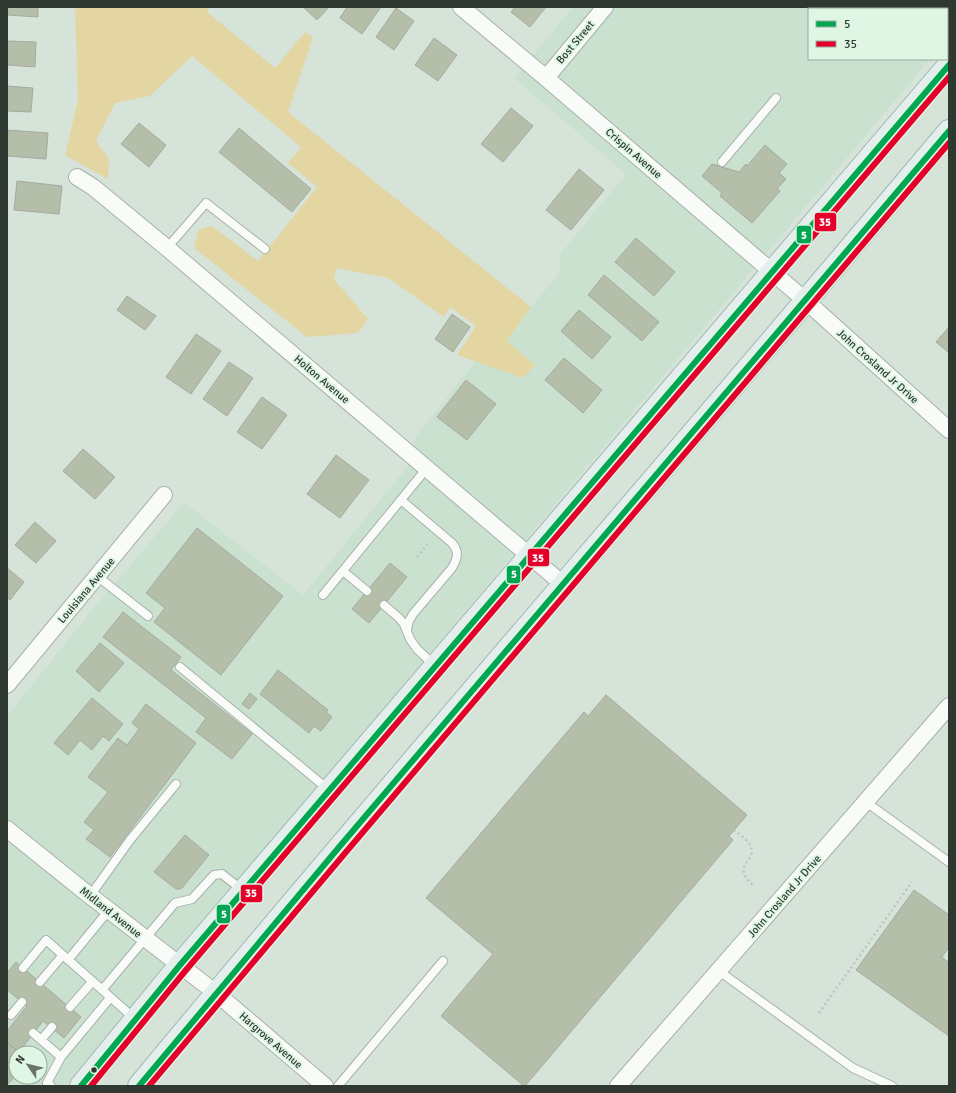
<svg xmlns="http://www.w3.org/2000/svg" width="956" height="1093" font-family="Signika,sans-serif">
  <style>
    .built { fill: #cbe1d0; fill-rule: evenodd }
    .green { fill: #e4d6a3 }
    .building { fill: #b4bea8; stroke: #a4aba2 }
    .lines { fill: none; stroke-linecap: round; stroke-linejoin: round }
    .service-casing { stroke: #a7b1a9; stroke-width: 10 }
    .minor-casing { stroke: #a7b1a9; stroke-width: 18 }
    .primary-casing { stroke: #a1b7b0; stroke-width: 24 }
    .path { stroke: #bfc4c1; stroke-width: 2.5; stroke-dasharray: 2 3; stroke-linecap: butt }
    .service { stroke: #f9fbf9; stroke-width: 8 }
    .minor { stroke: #f9fbf9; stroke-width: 16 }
    .primary { stroke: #e4efed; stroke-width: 22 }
    .bus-1-casing { stroke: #def6e3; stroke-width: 9 }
    .bus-2-casing { stroke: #def6e3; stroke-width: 9 }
    .bus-1 { stroke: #00a651; stroke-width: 6 }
    .bus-2 { stroke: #e4002b; stroke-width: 6 }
    .bus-dot { fill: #2f3931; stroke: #def6e3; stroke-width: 1.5 }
    .labels { text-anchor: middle; stroke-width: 4; stroke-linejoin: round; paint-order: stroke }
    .street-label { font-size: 11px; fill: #2f3931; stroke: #def6e3 }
    .line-badge { stroke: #def6e3; stroke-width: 1.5 }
    .badge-label { font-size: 11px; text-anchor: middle; font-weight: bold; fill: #fff }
  </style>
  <rect width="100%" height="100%" fill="#d6e3d9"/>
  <path class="built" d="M 573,7 L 949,7 L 949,36 L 947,38 L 947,9 L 809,9 L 809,59 L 930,59 L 66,1086 L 7,1086 L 7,716 L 84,620 L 184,502 L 303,595 L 408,466 L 416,436 L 476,361 L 523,378 L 534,365 L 507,341 L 531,307 L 561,271 L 559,269 L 561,253 L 626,174 L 514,78 ZM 16,1053 L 40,1053 L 40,1077 L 16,1077 Z"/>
  <path class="green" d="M 75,7 L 209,7 L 207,12 L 275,68 L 305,32 L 313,37 L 288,112 L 531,307 L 507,341 L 535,365 L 523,378 L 457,355 L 476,326 L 450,307 L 444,317 L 388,278 L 337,268 L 334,279 L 368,319 L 358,333 L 307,337 L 194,248 L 198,230 L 212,226 L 258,261 L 317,187 L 288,163 L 301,147 L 192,56 L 150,96 L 115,103 L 96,141 L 109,159 L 108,179 L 65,155 L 78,100 Z"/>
  <path class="building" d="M 7,7 L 38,7 L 38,17 L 7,15 Z
    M 303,7 L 329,7 L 317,20 Z
    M 347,7 L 381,7 L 362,34 L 340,18 Z
    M 515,7 L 546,7 L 530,27 L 511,12 Z
    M 929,7 L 949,7 L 949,23 L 947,22 L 947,9 L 931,9 Z
    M 396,8 L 414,21 L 394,50 L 376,37 Z
    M 434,38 L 457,55 L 438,81 L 415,65 Z
    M 7,41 L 36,42 L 35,67 L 7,65 Z
    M 7,86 L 33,88 L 31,112 L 7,111 Z
    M 511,108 L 533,126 L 503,162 L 481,144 Z
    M 139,123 L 166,145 L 149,167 L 121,144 Z
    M 239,128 L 311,189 L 292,212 L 219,152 Z
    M 8,130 L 48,133 L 46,159 L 7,156 Z
    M 765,145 L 787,164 L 779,173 L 786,179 L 777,189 L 780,191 L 752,223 L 720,196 L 722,193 L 702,176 L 712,164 L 739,172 L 746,164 L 747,166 Z
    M 579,169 L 604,190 L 571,230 L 546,210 Z
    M 17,181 L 62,186 L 59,214 L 14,210 Z
    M 636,238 L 675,272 L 654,296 L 615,262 Z
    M 604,275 L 659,322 L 642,341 L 588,295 Z
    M 127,296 L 156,316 L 145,330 L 117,310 Z
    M 579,310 L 611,337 L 592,359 L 561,331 Z
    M 452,314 L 470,327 L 453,352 L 435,339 Z
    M 949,327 L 949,353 L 936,342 Z
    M 196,334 L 221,351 L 191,394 L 166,377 Z
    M 564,358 L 602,390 L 583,413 L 545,380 Z
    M 229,362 L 253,378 L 227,416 L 203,399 Z
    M 466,380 L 496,404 L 467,440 L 437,417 Z
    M 262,397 L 287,415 L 262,449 L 237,432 Z
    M 83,449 L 115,477 L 95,499 L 63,471 Z
    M 336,455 L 369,480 L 340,518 L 307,494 Z
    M 35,522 L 56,541 L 36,563 L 15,545 Z
    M 197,528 L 283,596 L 221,675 L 154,622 L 165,608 L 146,593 Z
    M 390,563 L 407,577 L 369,623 L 352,609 Z
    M 7,568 L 24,582 L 10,600 L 7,597 Z
    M 123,612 L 181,657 L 171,670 L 252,734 L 232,759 L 196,732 L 206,718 L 103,637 Z
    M 100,643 L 124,663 L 99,692 L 76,671 Z
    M 278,670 L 328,710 L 326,712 L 332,717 L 321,731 L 314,726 L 309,733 L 260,694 Z
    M 250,693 L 257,699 L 249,709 L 242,704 Z
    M 606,695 L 747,815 L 729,836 L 733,840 L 525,1086 L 524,1086 L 441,1016 L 493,954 L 426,898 L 584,712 L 588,716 Z
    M 92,698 L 123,724 L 109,741 L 103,736 L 92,750 L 80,740 L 68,755 L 54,743 Z
    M 146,704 L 196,743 L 110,857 L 86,839 L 94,830 L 84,822 L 108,792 L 88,777 L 118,738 L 127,745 L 139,729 L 132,723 Z
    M 185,835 L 209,855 L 181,889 L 176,889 L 154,872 Z
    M 914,890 L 949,915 L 949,947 L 942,957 L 949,963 L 949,1036 L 856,970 Z
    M 16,962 L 81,1017 L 64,1038 L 43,1021 L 19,1052 L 7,1042 L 7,1031 L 27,1006 L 7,990 L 7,973 Z
    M 7,1042 L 20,1053 L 16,1053 L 16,1075 L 7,1085 Z"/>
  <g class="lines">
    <defs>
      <path id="service" d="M 875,7 L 877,9
        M 722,162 L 776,98
        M 167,248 L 206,203 L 265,249
        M 401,500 L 452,543 C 459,551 458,558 452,568 L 413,614 L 409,621 L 407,629
        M 343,571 L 367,591
        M 97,576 L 148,616
        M 323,595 L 427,468
        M 384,605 L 399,618 L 404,624 L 410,639 L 417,649 L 435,666
        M 180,667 L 329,790
        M 866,802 L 949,862
        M 90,896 L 130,840 L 176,784
        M 68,960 L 109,910
        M 23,968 L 46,940 L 135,1019
        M 719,971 L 853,1068 L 892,1086
        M 40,982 L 62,956
        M 102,990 L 175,903 L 192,899 L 214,875 L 222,874 L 242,890
        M 70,1007 L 92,982
        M 11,1015 L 22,1002
        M 33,1033 L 61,1057
        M 41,1040 L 52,1027
        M 51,1086 L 47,1083 L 61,1057 L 110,998
        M 338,1086 L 443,961"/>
      <path id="minor" d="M 461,7 L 546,78 L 806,301 L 949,430
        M 546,78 L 605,7
        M 77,177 L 93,187 L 167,248 L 564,585
        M 7,685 L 164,495
        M 7,829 L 84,891 L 216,993 L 325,1086
        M 618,1086 L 949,706"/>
      <path id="primary" d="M 81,1086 L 180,965 L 949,65
        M 139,1086 C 405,765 681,451 949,131"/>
    </defs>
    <use href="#service" class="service-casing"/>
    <use href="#minor" class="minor-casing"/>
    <use href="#primary" class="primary-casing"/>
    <path class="path" d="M 417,557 L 429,542
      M 734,830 C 739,834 747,839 750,845 C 759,862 729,864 753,885
      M 819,1013 L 912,882"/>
    <use href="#service" class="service"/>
    <use href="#minor" class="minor"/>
    <use href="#primary" class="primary"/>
    <defs>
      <path id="bus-1" d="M 81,1086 L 180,965 L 949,65
        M 139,1086 L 340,846 L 949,131"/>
      <path id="bus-2" d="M 91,1086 L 186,970 L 949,77
        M 149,1086 L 346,852 L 949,143"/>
    </defs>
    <use href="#bus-1" class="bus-1-casing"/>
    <use href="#bus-2" class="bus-2-casing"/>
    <use href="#bus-1" class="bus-1"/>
    <use href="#bus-2" class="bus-2"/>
  </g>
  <circle class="bus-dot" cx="94" cy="1070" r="3.5"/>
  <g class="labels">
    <g class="street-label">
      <text transform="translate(575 42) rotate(-50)" y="4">Bost Street</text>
      <text transform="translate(634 153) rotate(41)" y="4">Crispin Avenue</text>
      <text transform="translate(878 366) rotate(42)" y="4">John Crosland Jr Drive</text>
      <text transform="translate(322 379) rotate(40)" y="4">Holton Avenue</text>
      <text transform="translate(86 590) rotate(-50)" y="4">Louisiana Avenue</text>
      <text transform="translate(784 896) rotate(-49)" y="4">John Crosland Jr Drive</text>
      <text transform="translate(111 912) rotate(38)" y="4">Midland Avenue</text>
      <text transform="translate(271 1040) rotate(41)" y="4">Hargrove Avenue</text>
    </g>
  </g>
  <g class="line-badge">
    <rect x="814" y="212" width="23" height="20" rx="4" fill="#e4002b"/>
    <rect x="796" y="225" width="16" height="19" rx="4" fill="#00a651"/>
    <rect x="527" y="548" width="23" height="19" rx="4" fill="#e4002b"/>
    <rect x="506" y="565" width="15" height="19" rx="4" fill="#00a651"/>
    <rect x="240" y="884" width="23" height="19" rx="4" fill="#e4002b"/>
    <rect x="216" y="904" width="15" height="20" rx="4" fill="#00a651"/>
  </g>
  <g class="badge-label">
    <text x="825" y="226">35</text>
    <text x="804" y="239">5</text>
    <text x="538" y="562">35</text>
    <text x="514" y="578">5</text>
    <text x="251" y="897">35</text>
    <text x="224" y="918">5</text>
  </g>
  <rect width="956" height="1093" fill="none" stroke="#2f3931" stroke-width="16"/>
  <rect x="808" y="8" width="140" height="52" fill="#def6e3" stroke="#98aa9c"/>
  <rect x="816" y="21" width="20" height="6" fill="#00a651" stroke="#98aa9c"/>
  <text x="844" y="28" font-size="12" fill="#2f3931">5</text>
  <rect x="816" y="41" width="20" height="6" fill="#e4002b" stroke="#98aa9c"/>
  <text x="844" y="48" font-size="12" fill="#2f3931">35</text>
  <g transform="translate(28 1065) rotate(305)"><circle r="19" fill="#def6e3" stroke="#98aa9c"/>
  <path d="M0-3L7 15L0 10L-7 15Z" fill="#69746c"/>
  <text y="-6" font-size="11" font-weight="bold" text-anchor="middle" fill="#2f3931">N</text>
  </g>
</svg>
